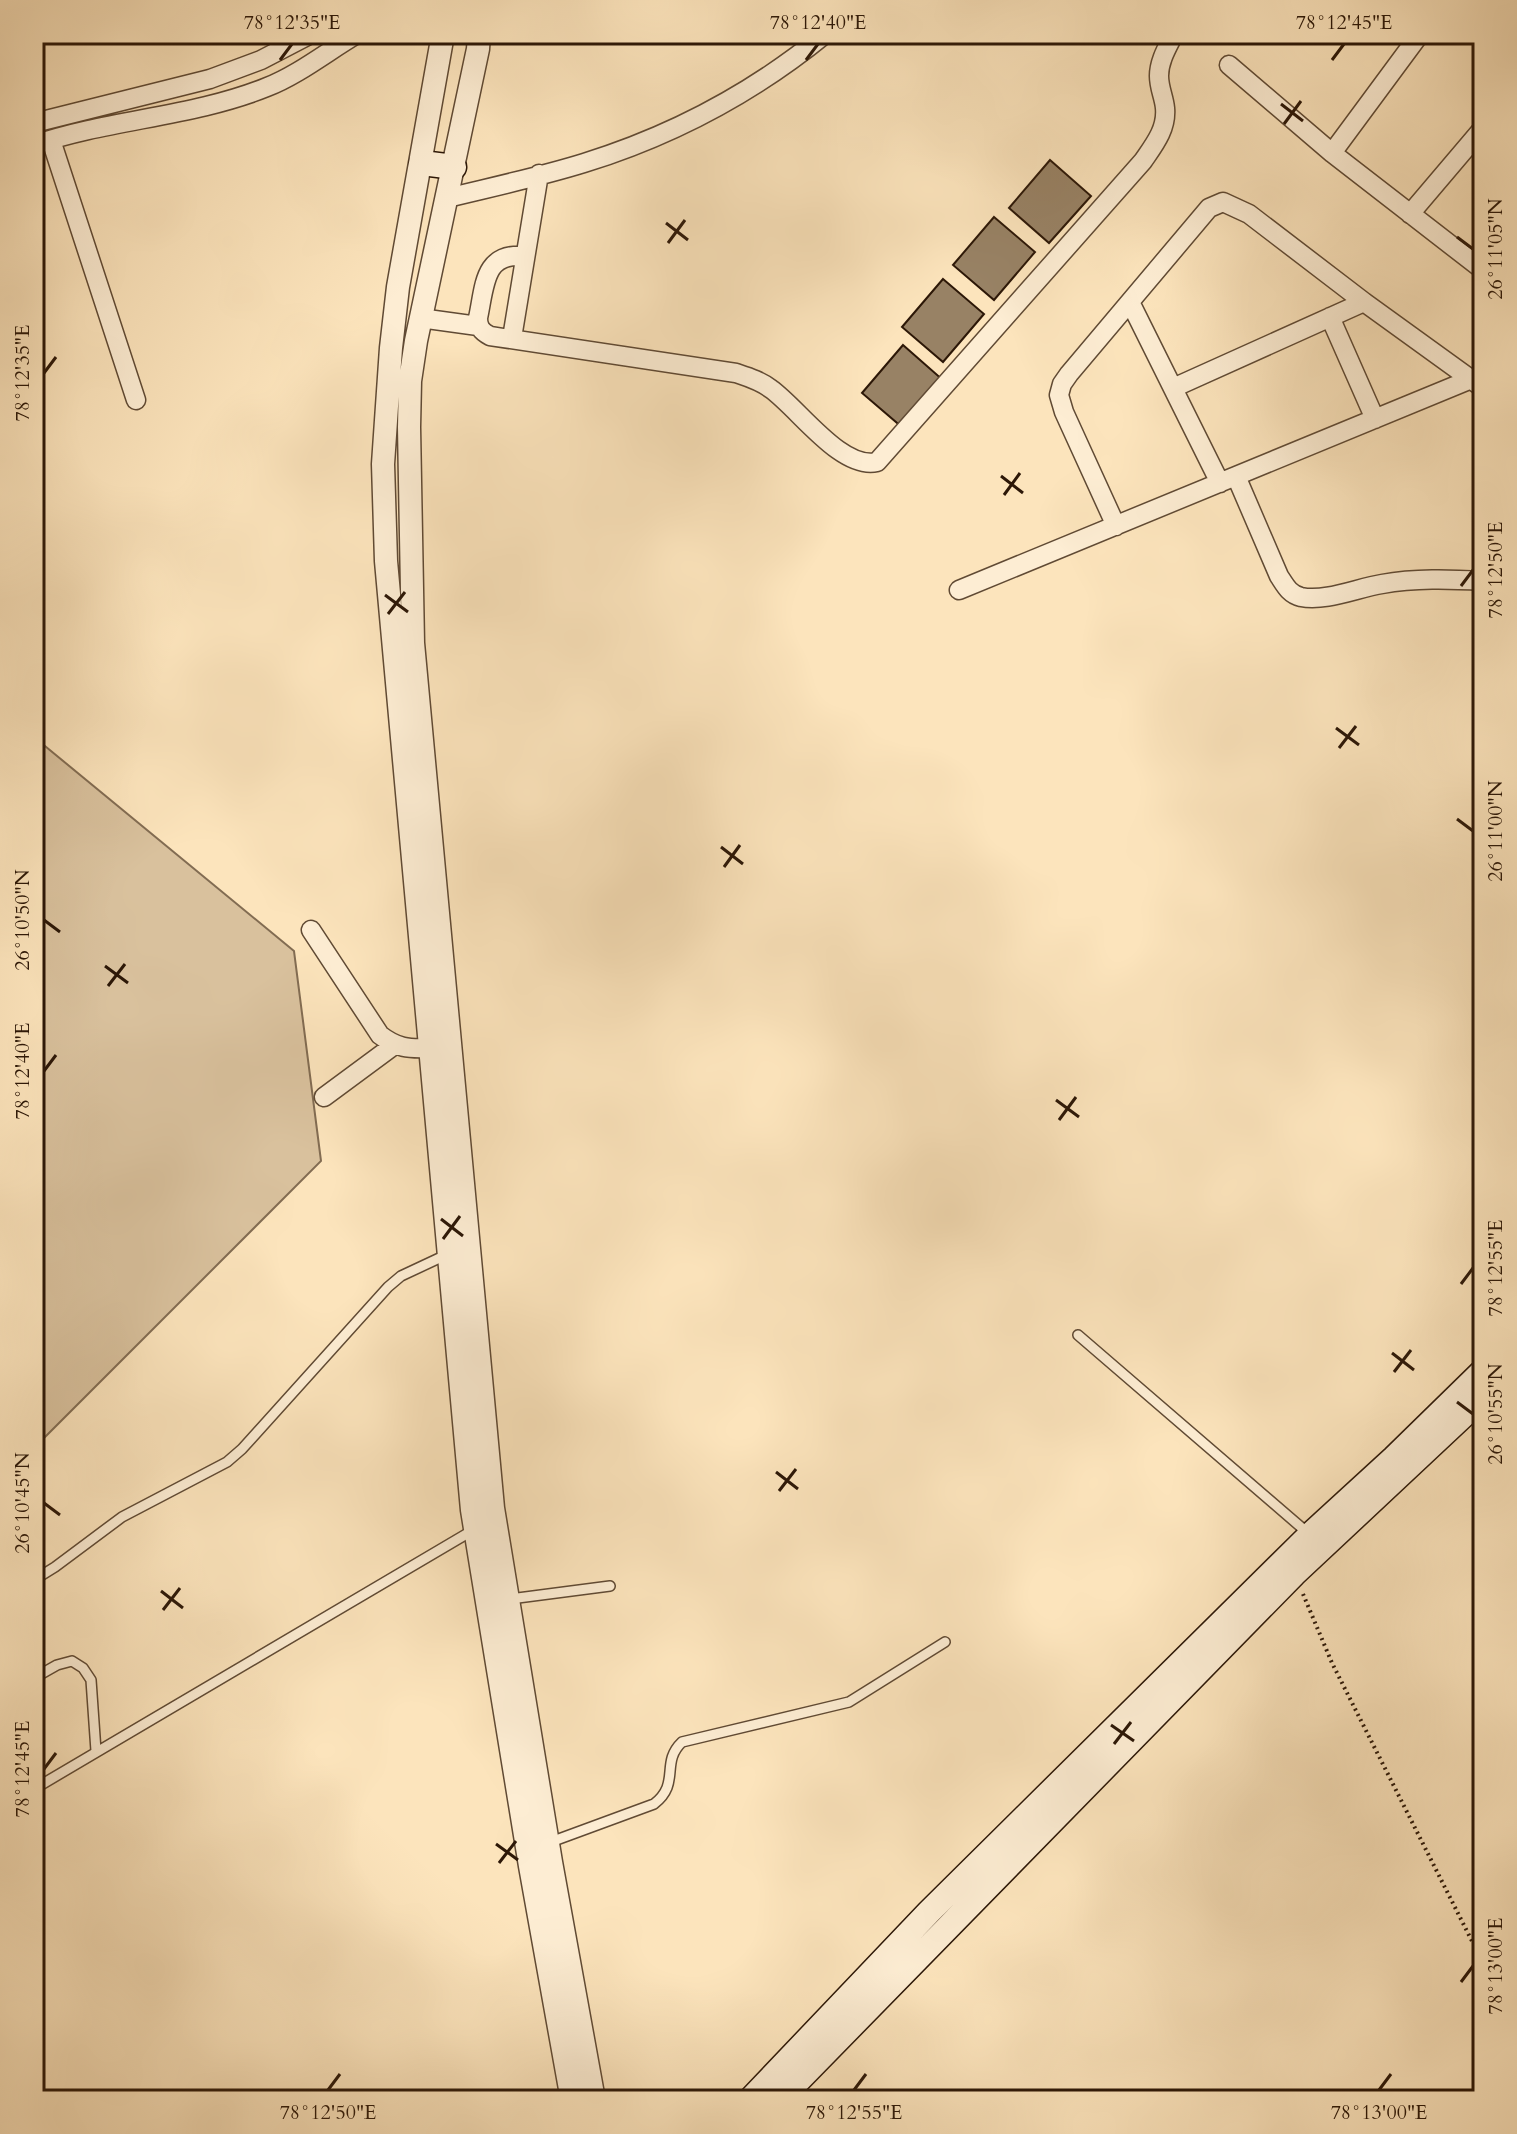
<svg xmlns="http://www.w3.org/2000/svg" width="1517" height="2134" font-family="Cardo,serif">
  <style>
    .green { fill: #d9c19d; stroke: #826c52; stroke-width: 2 }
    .building { fill: #988265; stroke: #2c1707; stroke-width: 2 }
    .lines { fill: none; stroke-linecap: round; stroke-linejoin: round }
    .service-casing { stroke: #604a34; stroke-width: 12 }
    .minor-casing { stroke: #604a34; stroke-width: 21 }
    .tertiary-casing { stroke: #604a34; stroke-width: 25 }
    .secondary-casing { stroke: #2c1707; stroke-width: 27 }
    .path { stroke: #2c1707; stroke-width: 4; stroke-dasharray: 2 4; stroke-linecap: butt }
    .service { stroke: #fdedd3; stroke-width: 9 }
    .minor { stroke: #fdedd3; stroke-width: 18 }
    .tertiary { stroke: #fdedd3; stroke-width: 22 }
    .secondary { stroke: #fdedd3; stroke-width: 24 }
    .ticks { fill: none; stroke: #2c1707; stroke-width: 3 }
    .neatline { fill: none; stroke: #2c1707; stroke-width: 3 }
    .ticks-label { font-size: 20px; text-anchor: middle; fill: #2c1707 }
  </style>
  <rect width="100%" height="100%" fill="#fce4bc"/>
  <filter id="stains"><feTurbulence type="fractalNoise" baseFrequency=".0025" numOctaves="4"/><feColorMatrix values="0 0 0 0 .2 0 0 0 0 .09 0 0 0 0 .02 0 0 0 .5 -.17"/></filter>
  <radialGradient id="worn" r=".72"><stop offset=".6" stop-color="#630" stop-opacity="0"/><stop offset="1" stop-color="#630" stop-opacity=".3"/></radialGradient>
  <path class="green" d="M 34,737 L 294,951 L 321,1161 L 34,1448 Z"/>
  <path class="building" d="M 1050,160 L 1091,196 L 1049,243 L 1009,208 Z
    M 994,217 L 1035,252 L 994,300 L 953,265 Z
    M 943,279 L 984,314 L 943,362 L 902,327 Z
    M 903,345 L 944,381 L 903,428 L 862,393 Z"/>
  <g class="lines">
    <defs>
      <path id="service" d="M 1078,1335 L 1309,1534
        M 34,1580 L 55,1567 L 122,1517 L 227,1462 L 242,1449 L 388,1287 L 401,1276 L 448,1254
        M 510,1599 L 610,1586
        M 34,1678 L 57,1665 L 72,1661 L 83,1668 L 91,1680 L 96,1751
        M 34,1789 L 475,1529
        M 548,1843 L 654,1804 C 681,1783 660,1763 682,1742 L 849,1702 L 945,1642"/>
      <path id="minor" d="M 1229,65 L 1332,153 L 1483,270
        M 34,123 L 210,79 L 261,60 L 311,34
        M 51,140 L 136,400
        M 34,145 C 110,119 193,117 267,87 C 298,75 328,51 357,34
        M 1332,153 L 1420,34
        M 447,198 C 492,187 539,177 584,163 C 671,136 754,92 825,34
        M 1410,214 L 1483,128
        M 525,256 C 483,252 485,286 478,318 C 478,327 481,331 490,336 L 736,373 C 748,377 761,381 771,389 C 799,409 841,470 877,462 L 1143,161 C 1154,145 1167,129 1165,108 C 1164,97 1159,88 1159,76 C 1159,61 1167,48 1174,34
        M 1130,302 L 1220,483
        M 1330,317 L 1375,419
        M 420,318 L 478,326
        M 512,338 L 539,174
        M 1173,388 L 1364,302
        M 1236,476 L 1279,576 C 1285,585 1289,594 1301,597 C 1326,602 1357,588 1382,584 C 1415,578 1449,579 1483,581
        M 1116,526 L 1064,412 L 1059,395 L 1062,384 L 1069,374 L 1209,208 L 1223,202 L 1249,214 L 1364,302 L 1483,388
        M 959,590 L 1469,380
        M 311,930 L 380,1035 C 397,1048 408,1049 429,1048
        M 324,1097 L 393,1046"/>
      <path id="tertiary" d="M 443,34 L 398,287 L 391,348 L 383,464 L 386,561 L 472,1510 L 530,1866 L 572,2100
        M 479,34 L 478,49 L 416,341 L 410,381 L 409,427 L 413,643 L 493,1508 L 551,1862 L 594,2100"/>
      <path id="secondary" d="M 422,163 L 454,167
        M 750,2100 L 929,1912 L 1310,1535 L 1394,1458 L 1483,1371
        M 779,2100 L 1294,1574 L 1483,1397"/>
    </defs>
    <use href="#service" class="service-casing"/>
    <use href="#minor" class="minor-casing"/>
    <use href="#tertiary" class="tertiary-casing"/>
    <use href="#secondary" class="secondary-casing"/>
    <path class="path" d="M 1303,1594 L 1332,1663 L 1483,1963"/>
    <use href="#service" class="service"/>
    <use href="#minor" class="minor"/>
    <use href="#tertiary" class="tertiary"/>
    <use href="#secondary" class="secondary"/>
  </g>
  <path class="ticks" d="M 280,60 L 292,44M 806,60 L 818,44M 1332,60 L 1344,44M 1281,104 L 1303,121M 1284,124 L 1301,101M 666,223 L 688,240M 1457,237 L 1473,249M 668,243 L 685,220M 44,373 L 56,357M 1001,476 L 1023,493M 1004,495 L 1020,473M 1461,586 L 1473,570M 385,595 L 408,612M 388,614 L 405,592M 1336,728 L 1359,745M 1339,748 L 1356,726M 1457,819 L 1473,831M 721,847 L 743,864M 724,867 L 740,845M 44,920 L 60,932M 105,966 L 128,983M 108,986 L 125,964M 44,1071 L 56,1055M 1056,1100 L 1079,1117M 1059,1120 L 1076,1097M 441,1219 L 463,1236M 443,1239 L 460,1216M 1461,1284 L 1473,1268M 1392,1353 L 1414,1370M 1394,1372 L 1411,1350M 1457,1402 L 1473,1414M 776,1472 L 798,1489M 779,1491 L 796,1469M 44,1503 L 60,1515M 161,1591 L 183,1608M 163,1610 L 180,1588M 1111,1725 L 1134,1741M 1114,1744 L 1131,1722M 44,1769 L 56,1753M 496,1844 L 518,1860M 499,1863 L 516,1841M 1461,1982 L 1473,1966M 328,2090 L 340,2074M 854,2090 L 866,2074M 1379,2090 L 1391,2074"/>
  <rect width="1517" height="2134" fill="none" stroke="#fce4bc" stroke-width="88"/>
  <rect x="44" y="44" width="1429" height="2046" class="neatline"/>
  <g class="ticks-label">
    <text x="292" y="29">78°12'35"E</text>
    <text x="818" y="29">78°12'40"E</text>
    <text x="1344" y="29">78°12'45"E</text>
    <text transform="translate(1495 249) rotate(-90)" y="7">26°11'05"N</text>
    <text transform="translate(22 373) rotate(-90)" y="7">78°12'35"E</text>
    <text transform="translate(1495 570) rotate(-90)" y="7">78°12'50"E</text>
    <text transform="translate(1495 831) rotate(-90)" y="7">26°11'00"N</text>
    <text transform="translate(22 920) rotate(-90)" y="7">26°10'50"N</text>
    <text transform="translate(22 1071) rotate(-90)" y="7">78°12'40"E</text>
    <text transform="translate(1495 1268) rotate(-90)" y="7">78°12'55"E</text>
    <text transform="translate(1495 1414) rotate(-90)" y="7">26°10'55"N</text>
    <text transform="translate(22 1503) rotate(-90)" y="7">26°10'45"N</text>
    <text transform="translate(22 1769) rotate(-90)" y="7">78°12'45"E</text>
    <text transform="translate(1495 1966) rotate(-90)" y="7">78°13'00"E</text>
    <text x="328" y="2119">78°12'50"E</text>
    <text x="854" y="2119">78°12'55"E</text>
    <text x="1379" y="2119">78°13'00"E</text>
  </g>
  <rect width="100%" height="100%" filter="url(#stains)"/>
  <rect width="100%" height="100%" fill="url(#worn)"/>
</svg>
